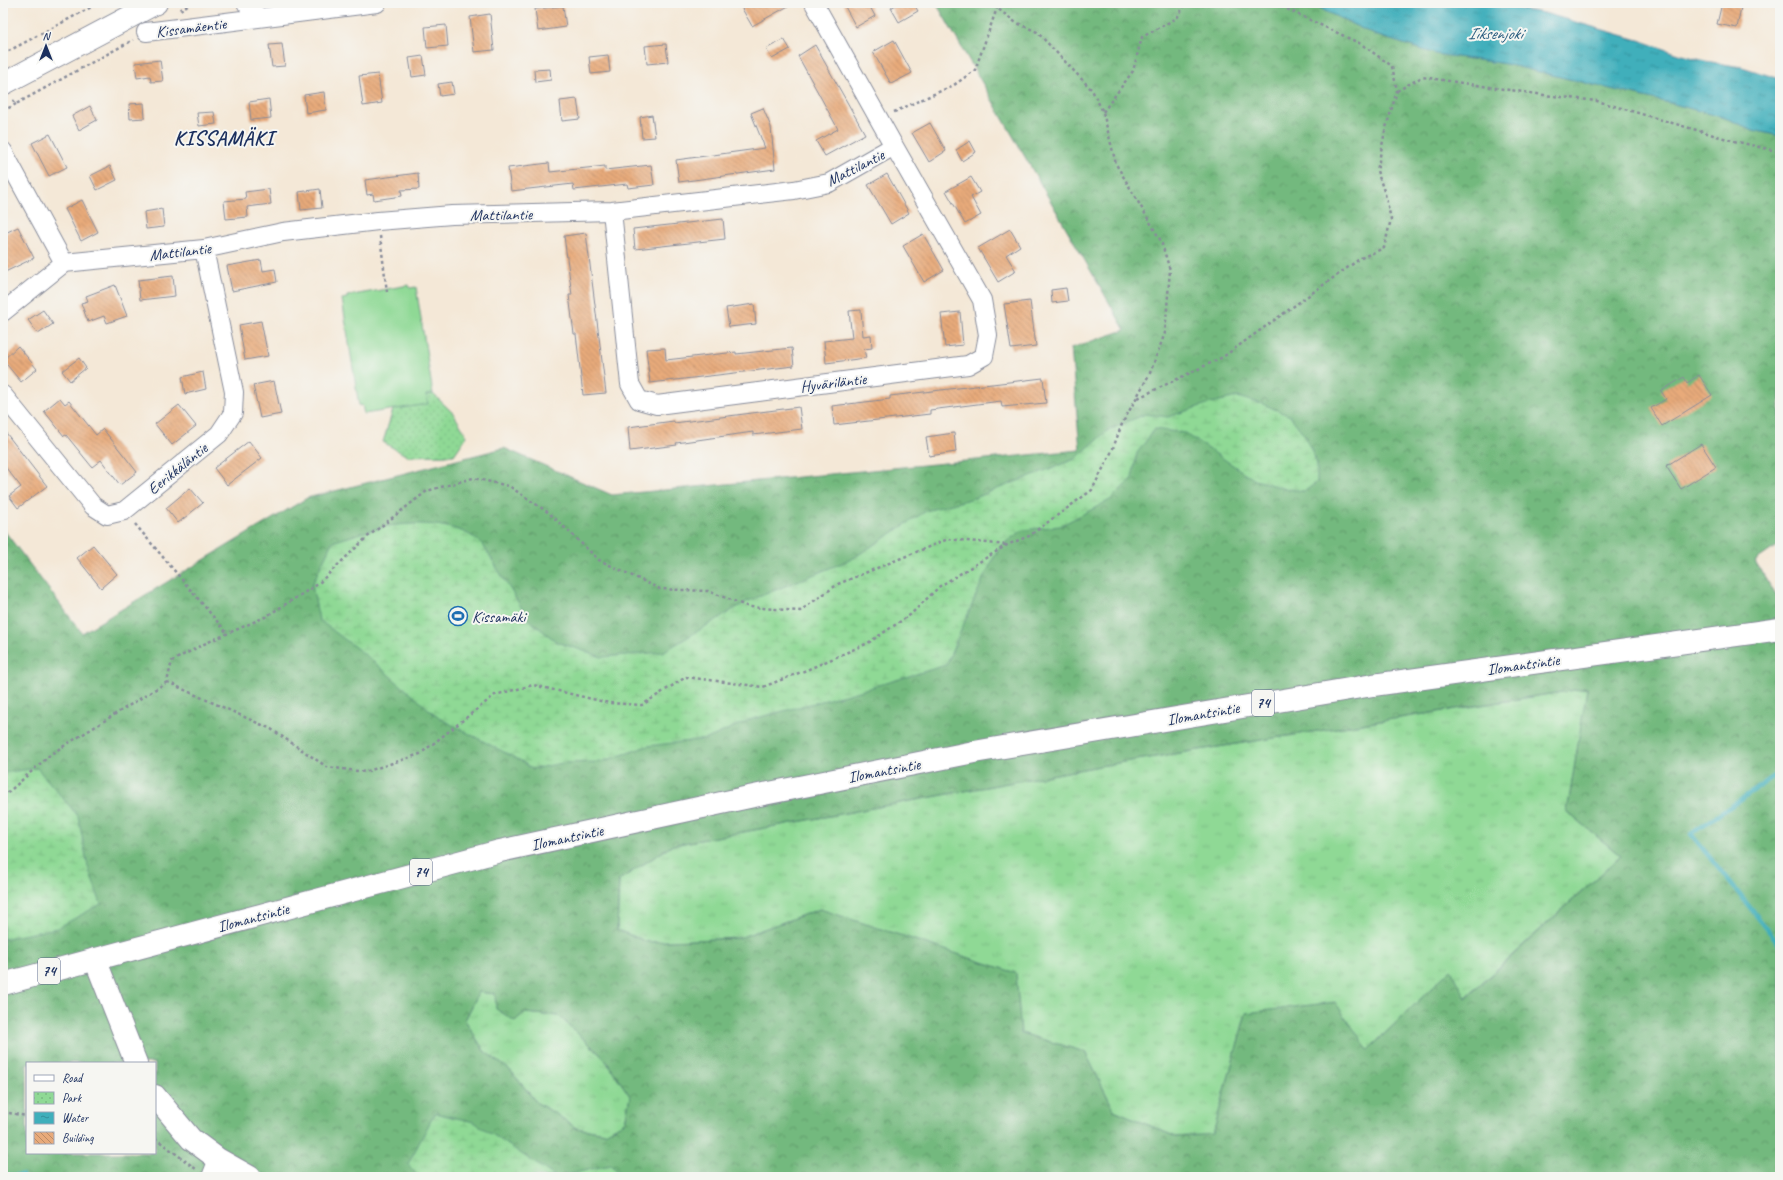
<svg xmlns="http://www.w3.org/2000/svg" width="1783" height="1180" font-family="Caveat,sans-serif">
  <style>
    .grass { fill: url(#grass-tufts); stroke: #55847a }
    .forest { fill: url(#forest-crowns); stroke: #47746e; fill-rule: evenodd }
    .wetland { fill: url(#wetland-marsh); stroke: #55847a }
    .park { fill: url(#park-dots); stroke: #55847a }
    .garden { fill: #8fd995; stroke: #55847a }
    .water { fill: url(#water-ripples); stroke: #2d6f8c }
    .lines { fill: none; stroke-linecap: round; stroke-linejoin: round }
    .stream { stroke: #3fafbb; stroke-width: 4.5 }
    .building { fill: url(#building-back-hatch) }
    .street-casing { stroke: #888c9a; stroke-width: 20 }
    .secondary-casing { stroke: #888c9a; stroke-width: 24 }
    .primary-casing { stroke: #888c9a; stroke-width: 24 }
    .path { stroke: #888c9a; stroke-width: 2.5; stroke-dasharray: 3 3; stroke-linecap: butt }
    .street { stroke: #fff; stroke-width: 18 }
    .secondary { stroke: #fff; stroke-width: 22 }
    .primary { stroke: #fff; stroke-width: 22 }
    .labels { text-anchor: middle; stroke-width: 4; stroke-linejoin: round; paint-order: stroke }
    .shield { fill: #f6f6f2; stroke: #5d6b8a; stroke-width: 1 }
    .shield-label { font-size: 15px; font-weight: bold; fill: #1b2f5e }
    .street-label { font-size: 16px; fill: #1b2f5e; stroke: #f6f6f2 }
    .poi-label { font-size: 16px; fill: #1b2f5e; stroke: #f6f6f2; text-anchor: start }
    .water-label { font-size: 17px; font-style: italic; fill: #285c7f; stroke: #f6f6f2 }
    .district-label { font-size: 20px; font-weight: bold; letter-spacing: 1px; fill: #1b2f5e; stroke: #f6f6f2 }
  </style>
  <defs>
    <pattern id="grass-tufts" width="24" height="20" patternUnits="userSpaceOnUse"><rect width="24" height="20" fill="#8fd995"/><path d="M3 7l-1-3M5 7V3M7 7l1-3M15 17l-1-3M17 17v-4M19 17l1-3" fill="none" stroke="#7bbb83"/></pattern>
    <pattern id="forest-crowns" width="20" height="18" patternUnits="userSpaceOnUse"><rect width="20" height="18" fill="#73b97e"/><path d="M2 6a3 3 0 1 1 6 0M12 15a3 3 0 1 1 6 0" fill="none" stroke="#5e976a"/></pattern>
    <pattern id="wetland-marsh" width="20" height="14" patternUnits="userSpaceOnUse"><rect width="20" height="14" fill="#8fd995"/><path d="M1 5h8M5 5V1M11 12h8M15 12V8" fill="none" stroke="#7bbb83"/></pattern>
    <pattern id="park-dots" width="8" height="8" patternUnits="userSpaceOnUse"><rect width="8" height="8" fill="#8fd995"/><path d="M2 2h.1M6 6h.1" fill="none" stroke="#7bbb83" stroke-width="1.8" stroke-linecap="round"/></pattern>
    <pattern id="water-ripples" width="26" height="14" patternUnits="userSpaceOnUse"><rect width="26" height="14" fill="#3fafbb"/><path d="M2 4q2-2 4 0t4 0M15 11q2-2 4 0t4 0" fill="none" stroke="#348f9b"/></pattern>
    <pattern id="building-back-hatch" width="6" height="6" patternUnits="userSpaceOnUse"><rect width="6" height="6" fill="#e8aa7a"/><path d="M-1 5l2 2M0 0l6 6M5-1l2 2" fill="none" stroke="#bb8b67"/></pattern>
  </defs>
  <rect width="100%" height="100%" fill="#f6f6f2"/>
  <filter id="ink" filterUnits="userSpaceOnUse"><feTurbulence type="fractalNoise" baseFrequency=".025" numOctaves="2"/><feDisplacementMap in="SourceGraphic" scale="8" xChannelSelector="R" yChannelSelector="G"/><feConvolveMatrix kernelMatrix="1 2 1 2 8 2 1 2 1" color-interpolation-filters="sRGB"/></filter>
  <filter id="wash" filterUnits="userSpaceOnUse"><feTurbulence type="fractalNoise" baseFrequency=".012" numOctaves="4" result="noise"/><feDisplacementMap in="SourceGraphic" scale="16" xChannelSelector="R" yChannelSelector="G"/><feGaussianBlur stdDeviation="0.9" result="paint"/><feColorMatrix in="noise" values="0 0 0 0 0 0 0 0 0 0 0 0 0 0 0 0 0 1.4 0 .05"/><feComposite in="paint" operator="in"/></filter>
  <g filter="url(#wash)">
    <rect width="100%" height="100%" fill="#f4e8d7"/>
    <path class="grass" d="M 1588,688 L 1567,812 L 1621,856 L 1465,998 L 1451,970 L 1368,1050 L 1246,1013 L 1213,1135 L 1176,1137 L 1114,1110 L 1085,1052 L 1020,1033 L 820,909 L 739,938 L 648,942 L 617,930 L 619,880 L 673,845 L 1105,765 Z
      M 479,992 L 495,994 L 524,1013 L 559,1016 L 604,1058 L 630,1096 L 625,1122 L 606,1133 L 576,1128 L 556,1114 L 537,1103 L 511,1071 L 484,1051 L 465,1020 Z"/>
    <path class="forest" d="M 936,3 L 1312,3 L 1325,11 L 1375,35 L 1436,54 L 1506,64 L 1674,104 L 1728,119 L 1753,130 L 1780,136 L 1780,544 L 1755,561 L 1777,597 L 1780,597 L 1780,1170 L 1772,1177 L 3,1177 L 3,529 L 82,633 L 307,498 L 504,448 L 612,495 L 1080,450 L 1071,348 L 1125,330 ZM 1587,688 L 1567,812 L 1621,856 L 1466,998 L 1451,969 L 1368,1050 L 1335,1002 L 1246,1013 L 1213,1134 L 1176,1137 L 1114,1110 L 1085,1052 L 1021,1033 L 1016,973 L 820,909 L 739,938 L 648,942 L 617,930 L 619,880 L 673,845 L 1105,765 ZM 479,992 L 495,994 L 496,1009 L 515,1021 L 524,1013 L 559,1016 L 604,1058 L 630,1096 L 625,1122 L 605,1133 L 576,1128 L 556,1114 L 537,1103 L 511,1071 L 484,1051 L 465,1020 ZM 27,1063 L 155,1063 L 155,1153 L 27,1153 Z"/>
    <path class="wetland" d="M 1237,397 L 1263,404 L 1290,416 L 1306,437 L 1317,464 L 1317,482 L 1305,491 L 1286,489 L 1255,480 L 1185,433 L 1155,429 L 1137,453 L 1132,478 L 1110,500 L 1060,526 L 1023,530 L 1000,546 L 984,577 L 946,665 L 856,692 L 749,720 L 707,739 L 648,746 L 601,762 L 563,763 L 532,769 L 521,761 L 439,718 L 368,657 L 319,620 L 312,585 L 332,542 C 350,537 370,529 389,526 C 418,522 461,522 483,545 L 529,620 L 557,642 L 602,657 L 663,652 L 746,602 L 852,559 L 926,511 L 974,498 L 1075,459 L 1107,431 L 1145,414 L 1168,417 L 1207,404 Z
      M 37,768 L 78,816 L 88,867 L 101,904 L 57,928 L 3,939 L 3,773 Z
      M 435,1113 L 474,1122 L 556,1177 L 418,1177 L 408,1164 Z
      M 610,1165 L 626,1177 L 557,1177 Z"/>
    <path class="park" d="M 433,394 L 453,413 L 467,436 L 454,455 L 407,456 L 383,442 L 396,400 Z"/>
    <path class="garden" d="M 409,285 L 410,288 L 416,287 L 433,394 L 426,395 L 428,404 L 364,414 L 362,405 L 359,406 L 342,299 L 347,298 L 347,296 Z"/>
    <path class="water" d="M 1312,3 L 1499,3 L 1520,9 L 1544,13 L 1642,41 L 1679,54 L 1705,61 L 1742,67 L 1780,79 L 1780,136 L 1753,130 L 1728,119 L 1674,104 L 1506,64 L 1436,54 L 1375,35 L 1325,11 Z"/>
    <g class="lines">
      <path class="stream" d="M 1780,772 L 1691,834 L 1780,945
        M 3,1176 L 22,1175"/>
    </g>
    <g id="blocks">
      <path class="building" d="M 748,3 L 794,3 L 752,26 L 741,7 Z
        M 843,3 L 868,3 L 875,16 L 856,27 Z
        M 899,3 L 913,3 L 918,11 L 899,22 L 891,8 Z
        M 1722,3 L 1741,7 L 1737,28 L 1717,24 Z
        M 563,6 L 566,27 L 538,31 L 535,9 Z
        M 490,14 L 494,50 L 474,52 L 470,17 Z
        M 446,25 L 448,46 L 427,48 L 425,27 Z
        M 784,39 L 790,49 L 772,59 L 766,49 Z
        M 894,40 L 912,73 L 891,84 L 873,52 Z
        M 282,44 L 285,66 L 272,67 L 269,45 Z
        M 666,44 L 668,62 L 647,64 L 645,46 Z
        M 815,45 L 865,134 L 825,156 L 816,141 L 838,129 L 798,56 Z
        M 608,55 L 610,72 L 591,74 L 589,57 Z
        M 423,56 L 426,75 L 412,77 L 409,58 Z
        M 160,60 L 163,81 L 151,82 L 150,76 L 137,78 L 135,63 Z
        M 550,69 L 551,80 L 535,82 L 534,70 Z
        M 378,74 L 382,103 L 363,106 L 359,76 Z
        M 452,82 L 454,94 L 440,96 L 438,84 Z
        M 324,92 L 326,110 L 306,113 L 304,95 Z
        M 269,99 L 271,118 L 251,120 L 249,102 Z
        M 577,99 L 580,119 L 562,121 L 560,101 Z
        M 144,103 L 145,118 L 130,119 L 129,104 Z
        M 90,106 L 97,120 L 79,130 L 72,116 Z
        M 763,108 L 771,127 L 775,169 L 679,182 L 676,160 L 765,148 L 751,113 Z
        M 214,112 L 216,124 L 199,126 L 197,113 Z
        M 652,115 L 655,137 L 642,138 L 640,117 Z
        M 930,123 L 946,151 L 929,162 L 912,133 Z
        M 50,134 L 67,167 L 49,176 L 32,143 Z
        M 970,141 L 976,152 L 962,161 L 956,150 Z
        M 549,163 L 550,172 L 605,166 L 605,170 L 651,165 L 654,185 L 628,188 L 627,184 L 574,190 L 573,184 L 511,191 L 508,168 Z
        M 110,166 L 117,180 L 97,190 L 90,176 Z
        M 418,173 L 419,189 L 401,190 L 402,196 L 374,200 L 373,194 L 367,195 L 365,180 Z
        M 887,174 L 909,213 L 891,224 L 868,185 Z
        M 971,177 L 980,192 L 971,197 L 981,215 L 965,224 L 946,191 Z
        M 269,189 L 271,204 L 247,207 L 248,217 L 226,219 L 224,201 L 246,199 L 245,192 Z
        M 320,189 L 322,208 L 301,210 L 299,192 Z
        M 82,200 L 98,232 L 81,241 L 65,209 Z
        M 162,209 L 164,227 L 146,229 L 144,212 Z
        M 723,219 L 725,239 L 635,249 L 633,229 Z
        M 18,227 L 34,258 L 3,273 L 3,234 Z
        M 1010,229 L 1020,246 L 1006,255 L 1016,271 L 998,282 L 978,248 Z
        M 586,233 L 606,393 L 583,395 L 576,334 L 574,334 L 569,295 L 572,295 L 564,236 Z
        M 923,234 L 944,270 L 924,282 L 903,246 Z
        M 261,260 L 263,271 L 275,269 L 277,282 L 232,291 L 227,266 Z
        M 173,276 L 175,296 L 140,300 L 138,280 Z
        M 115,285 L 127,316 L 107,323 L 104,316 L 88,322 L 81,303 L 88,301 L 86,296 Z
        M 1066,288 L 1068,301 L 1052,303 L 1051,290 Z
        M 1030,301 L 1036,346 L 1011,349 L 1004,304 Z
        M 754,304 L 756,324 L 729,327 L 726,308 Z
        M 43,310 L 53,324 L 38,334 L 28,320 Z
        M 861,310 L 863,336 L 871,335 L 872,348 L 864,349 L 866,358 L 826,363 L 824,341 L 852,338 L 849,311 Z
        M 960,312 L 963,345 L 945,347 L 941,314 Z
        M 261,321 L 268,356 L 245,360 L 239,325 Z
        M 18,346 L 37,369 L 21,382 L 3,360 Z
        M 665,348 L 666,360 L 736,352 L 736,354 L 792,348 L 794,366 L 650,383 L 646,349 Z
        M 79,358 L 86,368 L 70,381 L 62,371 Z
        M 203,372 L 206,389 L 185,394 L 182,377 Z
        M 1699,375 L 1712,395 L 1662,426 L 1651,408 L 1666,399 L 1661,391 L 1684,377 L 1687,383 Z
        M 1043,378 L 1046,403 L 1002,407 L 1001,401 L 930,410 L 930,414 L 834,425 L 832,406 L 890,399 L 890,396 Z
        M 274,381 L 281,414 L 260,418 L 253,385 Z
        M 60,398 L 65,404 L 69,401 L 96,435 L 103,429 L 137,472 L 120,485 L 101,460 L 92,467 L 66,435 L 64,436 L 44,411 Z
        M 179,405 L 196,426 L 172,445 L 155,424 Z
        M 799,407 L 802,429 L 753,435 L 753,432 L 676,443 L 677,445 L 630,451 L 628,427 L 674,421 L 674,423 Z
        M 3,429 L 47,486 L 18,508 L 9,496 L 21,487 L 3,464 Z
        M 954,433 L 956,452 L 929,456 L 926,437 Z
        M 249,441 L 262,458 L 227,485 L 214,468 Z
        M 1701,444 L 1716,467 L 1681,489 L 1666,466 Z
        M 190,488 L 203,503 L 178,523 L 166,508 Z
        M 93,545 L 117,574 L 101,588 L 77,558 Z"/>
    </g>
  </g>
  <g filter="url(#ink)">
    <use href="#blocks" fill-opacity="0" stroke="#888c9a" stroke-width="1"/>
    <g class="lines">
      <defs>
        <path id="street" d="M 246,3 L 259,18
          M 146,32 L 377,3
          M 3,151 L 64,263 L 204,249 L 283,232 L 378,221 L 452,215 L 612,211 L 794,190 L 829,183 L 894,146 L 814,3
          M 612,211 L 630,384 L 639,400 L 657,405 L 968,365 L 984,356 L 988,335 L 982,300 L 894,146
          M 3,312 L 64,263
          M 3,395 L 93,506 L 107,515 L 124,511 L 219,434 L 233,413 L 234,392 L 204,249
          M 211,1177 L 218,1159"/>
        <path id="secondary" d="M 3,84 L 156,3
          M 95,959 L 136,1063
          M 155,1096 L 191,1139 L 218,1159 L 250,1177"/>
        <path id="primary" d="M 3,984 L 500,851 L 749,797 L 974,752 L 1373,685 L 1780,629"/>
      </defs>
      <use href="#street" class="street-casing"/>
      <use href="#secondary" class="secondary-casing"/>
      <use href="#primary" class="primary-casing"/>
      <path class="path" d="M 180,10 L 191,3
        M 3,54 L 99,3
        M 1397,91 L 1422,77 L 1544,95 L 1597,101 L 1734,141 L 1780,152
        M 13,100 L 16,104 L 133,40
        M 3,111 L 16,104
        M 894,112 L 954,85 L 975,70 L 997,8
        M 1103,112 L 1133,71 L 1142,37 L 1177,18 L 1186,3
        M 380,236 L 387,292
        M 1138,398 L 1223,357 L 1361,258 L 1384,248 L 1391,219 L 1385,194 L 1377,171 L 1385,131 L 1397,91 L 1392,66 L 1361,44 L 1274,3
        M 135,524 L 227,633
        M 167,682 L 271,729 L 327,767 L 365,772 L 420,754 L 495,695 L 533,685 L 609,703 L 642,705 L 686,677 L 763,687 L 809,669 L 868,643 L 910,615 L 940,586 L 1007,545 L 1029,536 L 1092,490 L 1112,451 L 1122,424 L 1150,373 L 1165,333 L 1170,270 L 1161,241 L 1116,164 L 1103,112 L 1092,90 L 1037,32 L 1015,22 L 997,8 L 998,3
        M 3,797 L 51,754 L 167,682 L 172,661 L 204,644 L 265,617 L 318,584 L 366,538 L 427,491 L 473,478 L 509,486 L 549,513 L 599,560 L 660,589 L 708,591 L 749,607 L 800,611 L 838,584 L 948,539 L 1007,545
        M 3,1112 L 27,1116
        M 155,1138 L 196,1169"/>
      <use href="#street" class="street"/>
      <use href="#secondary" class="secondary"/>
      <use href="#primary" class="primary"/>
    </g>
  </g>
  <defs>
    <symbol id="stadium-ring" viewBox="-11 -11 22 22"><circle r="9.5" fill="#f6f6f2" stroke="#1f6fb2" stroke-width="1.5"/><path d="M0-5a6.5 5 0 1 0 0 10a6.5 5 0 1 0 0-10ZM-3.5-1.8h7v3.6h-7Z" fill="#1f6fb2"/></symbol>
  </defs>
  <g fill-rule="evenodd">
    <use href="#stadium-ring" x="447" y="605" width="22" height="22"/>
  </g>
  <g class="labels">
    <g class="shield">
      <rect x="1252" y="690" width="22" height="26" rx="3"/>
      <rect x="410" y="859" width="22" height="26" rx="3"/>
      <rect x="38" y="958" width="22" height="26" rx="3"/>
    </g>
    <g class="shield-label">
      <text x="1263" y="708">74</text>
      <text x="421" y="877">74</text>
      <text x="49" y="976">74</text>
    </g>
    <g class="street-label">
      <text transform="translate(191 27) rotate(-7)" y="6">Kissamäentie</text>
      <text transform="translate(855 167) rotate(-27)" y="6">Mattilantie</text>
      <text transform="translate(501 214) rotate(-1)" y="6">Mattilantie</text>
      <text transform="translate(180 251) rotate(-7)" y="6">Mattilantie</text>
      <text transform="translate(833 382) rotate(-7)" y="6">Hyväriläntie</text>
      <text transform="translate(177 468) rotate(-39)" y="6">Eerikkäläntie</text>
      <text transform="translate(1523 664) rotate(-8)" y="6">Ilomantsintie</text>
      <text transform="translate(1203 713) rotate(-10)" y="6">Ilomantsintie</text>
      <text transform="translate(884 770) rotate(-11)" y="6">Ilomantsintie</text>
      <text transform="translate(567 837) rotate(-12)" y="6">Ilomantsintie</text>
      <text transform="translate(253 917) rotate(-15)" y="6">Ilomantsintie</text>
    </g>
    <g class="poi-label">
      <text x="472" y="622">Kissamäki</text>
    </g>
    <g class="water-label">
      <text x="1495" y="39">Iiksenjoki</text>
    </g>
    <g class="district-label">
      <text x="224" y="145">KISSAMÄKI</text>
    </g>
  </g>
  <rect width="1783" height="1180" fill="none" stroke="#f6f6f2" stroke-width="16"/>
  <rect x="26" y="1062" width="130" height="92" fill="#f6f6f2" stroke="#9ea6b7"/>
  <rect x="34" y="1075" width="20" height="6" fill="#ffffff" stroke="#9ea6b7"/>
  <text x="62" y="1082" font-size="12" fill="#1b2f5e">Road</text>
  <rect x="34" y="1092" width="20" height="12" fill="url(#park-dots)" stroke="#9ea6b7"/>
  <text x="62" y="1102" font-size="12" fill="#1b2f5e">Park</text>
  <rect x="34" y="1112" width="20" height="12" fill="url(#water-ripples)" stroke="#9ea6b7"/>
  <text x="62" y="1122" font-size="12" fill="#1b2f5e">Water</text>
  <rect x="34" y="1132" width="20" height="12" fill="url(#building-back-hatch)" stroke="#9ea6b7"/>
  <text x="62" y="1142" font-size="12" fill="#1b2f5e">Building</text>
  <g transform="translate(46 46)" stroke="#f6f6f2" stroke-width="3" paint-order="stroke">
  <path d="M0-3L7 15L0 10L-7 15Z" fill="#1b2f5e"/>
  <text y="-6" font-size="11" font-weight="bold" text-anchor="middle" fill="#1b2f5e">N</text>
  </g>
</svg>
